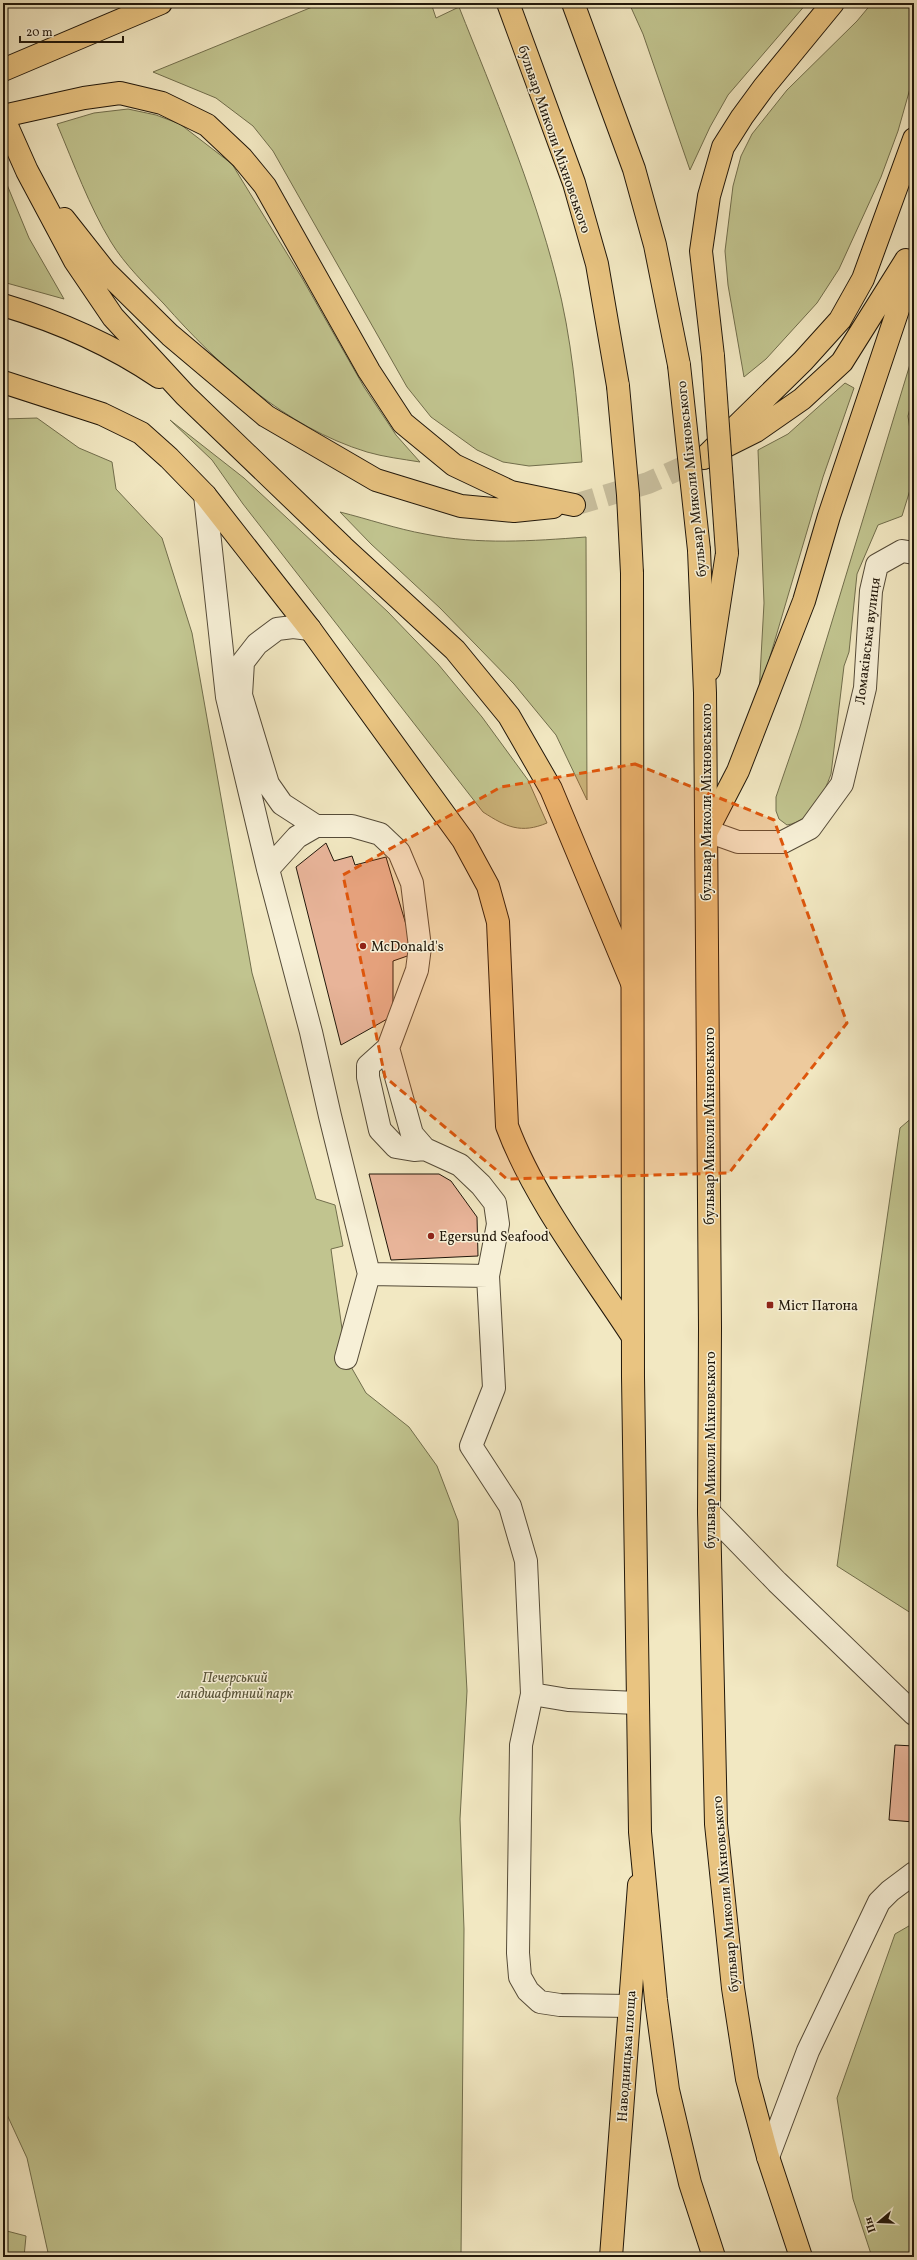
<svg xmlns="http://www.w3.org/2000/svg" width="917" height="2260" font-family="Vollkorn,serif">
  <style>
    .green { fill: #c1c48f; stroke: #716e4c }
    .building { fill: #e8b499; stroke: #21170a }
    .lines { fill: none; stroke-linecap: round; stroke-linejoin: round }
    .major-tunnel { stroke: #c8be9d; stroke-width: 22; stroke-dasharray: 22 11; stroke-linecap: butt }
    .minor-casing { stroke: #554b38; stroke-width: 24 }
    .major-casing { stroke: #21170a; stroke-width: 24 }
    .highway-casing { stroke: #21170a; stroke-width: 24 }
    .minor { stroke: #f7f0d7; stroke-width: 22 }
    .major { stroke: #e9c481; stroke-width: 22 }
    .highway { stroke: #e9c481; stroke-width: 22 }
    .major-bridge-casing { stroke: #21170a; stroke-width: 24; stroke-linecap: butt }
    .highway-bridge-casing { stroke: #21170a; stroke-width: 24; stroke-linecap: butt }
    .major-bridge { stroke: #e9c481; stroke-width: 22 }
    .highway-bridge { stroke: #e9c481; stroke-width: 22 }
    .marked { fill: #de560c; fill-opacity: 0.2; stroke: #de560c; stroke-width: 3; stroke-dasharray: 8 5; stroke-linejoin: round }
    .poi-dot { fill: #8f2418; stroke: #f7f0d7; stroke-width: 1.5 }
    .labels { text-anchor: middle; stroke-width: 3; stroke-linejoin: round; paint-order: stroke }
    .street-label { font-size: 14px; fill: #21170a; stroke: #f7f0d7 }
    .poi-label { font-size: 14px; fill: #21170a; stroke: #f7f0d7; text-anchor: start }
    .park-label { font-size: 14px; font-style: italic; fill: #595439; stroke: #f7f0d7 }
  </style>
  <rect width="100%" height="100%" fill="#f2e8c2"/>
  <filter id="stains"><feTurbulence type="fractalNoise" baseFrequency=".005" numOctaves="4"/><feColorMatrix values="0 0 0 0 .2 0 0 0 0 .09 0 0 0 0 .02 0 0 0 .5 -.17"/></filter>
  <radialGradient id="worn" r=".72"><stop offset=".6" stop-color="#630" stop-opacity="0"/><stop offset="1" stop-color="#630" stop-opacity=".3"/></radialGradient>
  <path class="green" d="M 322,3 L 431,3 L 436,18 L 459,7 C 494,95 532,184 556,277 C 572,338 577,400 582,462 L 529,466 L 503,462 L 477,450 L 431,417 L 407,387 L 273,151 L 253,126 L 216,98 L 153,72 Z
    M 629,3 L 807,3 L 728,95 L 710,127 L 690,170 L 643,34 Z
    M 872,3 L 914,3 L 913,78 L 898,131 L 881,177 L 839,269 L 817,303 L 766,359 L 744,377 L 728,285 L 725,251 L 733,186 L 741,156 L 752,134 L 787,90 L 857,21 Z
    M 128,109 L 156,115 L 180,124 L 232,164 L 302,278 L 364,387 L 396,435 L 420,462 C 402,459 384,457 367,452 C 285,427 219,366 164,304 C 146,285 125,265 111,242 C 89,206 74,164 57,124 L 94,113 Z
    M 3,175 L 29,238 L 64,299 L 3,282 Z
    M 914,351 L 914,394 L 908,416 L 914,458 L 914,477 L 902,516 L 878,525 L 857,574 L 849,652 L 844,666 L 831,774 C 823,796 811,821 787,825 L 779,819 L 776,811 L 776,797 L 800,727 Z
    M 845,383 L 854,388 L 823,477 L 759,694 L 764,603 L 758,450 L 788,434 Z
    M 37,418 L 79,448 L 112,462 L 116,489 L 162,538 L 192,633 L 252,973 L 316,1199 L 335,1205 L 343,1246 L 331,1249 L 346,1358 L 366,1393 L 409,1427 L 437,1466 L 458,1521 L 467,1691 L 460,1819 L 464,1929 L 461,2257 L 49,2257 L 27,2158 L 3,2106 L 3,419 Z
    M 170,420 L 244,478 L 388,612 L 438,664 L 482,717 L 528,780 L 547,823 C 521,834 506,827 483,812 L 243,504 L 212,460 Z
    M 340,512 C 368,519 397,529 425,534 C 479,545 532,541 586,537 L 587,800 L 556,735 L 514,684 L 440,608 L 371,544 Z
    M 914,1116 L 914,1615 L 837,1566 L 900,1128 Z
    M 914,1923 L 914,2257 L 872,2257 L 853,2199 L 837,2098 L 895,1934 Z
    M 3,2230 L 26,2236 L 24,2257 L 3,2257 Z"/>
  <path class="building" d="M 326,843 L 334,861 L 352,856 L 355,865 L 386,857 L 410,938 L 413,954 L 393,961 L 393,1005 L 389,1018 L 341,1045 L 296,867 Z
    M 369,1174 L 439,1174 L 451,1181 L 477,1217 L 478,1256 L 391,1260 Z
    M 895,1745 L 914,1746 L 914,1822 L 889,1820 Z"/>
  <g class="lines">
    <path class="major-tunnel" d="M 574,505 L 648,483 L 704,458"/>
    <defs>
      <path id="minor" d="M 205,495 L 227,697 L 268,869 L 311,1032 L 330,1116 L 369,1274 L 346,1358
        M 310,629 L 293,627 L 277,629 L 257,644 L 243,662 L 241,695 L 268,784 L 282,804 L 316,826
        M 707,831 L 738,842 L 783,842 L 810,828 L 842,784 L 865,688 L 871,591 L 877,565 L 902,551 L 914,553
        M 268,869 L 297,837 L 316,826 L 352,826 L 380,834 L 399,852 L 412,883 L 420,947 L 417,970 L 388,1048 L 412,1134 L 425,1149 L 460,1165 L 481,1185 L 495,1203 L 498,1224 L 488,1276 L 494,1388 L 471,1446 L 510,1506 L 526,1561 L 532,1694 L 521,1745 L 518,1953 L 520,1977 L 528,1991 L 540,2002 L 560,2005 L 630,2006
        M 388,1048 L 368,1066 L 368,1077 L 380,1130 L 396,1147 L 414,1150 L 425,1149
        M 369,1274 L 488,1276
        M 709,1512 L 777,1582 L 914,1714
        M 532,1694 L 568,1700 L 637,1703
        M 768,2157 L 808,2051 L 879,1902 L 890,1891 L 914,1873"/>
      <path id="major" d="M 3,70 L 161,3
        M 3,116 L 84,98 L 120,93 L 162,103 L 207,125 L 242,158 L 265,186 L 369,371 L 403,423 L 454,465 L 511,492 L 574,505
        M 3,117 L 27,171 L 75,261 L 113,317 L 185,395 L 343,547 L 455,650 L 509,716 L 551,789 L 632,983
        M 64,219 L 105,271 L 170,335 L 266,416 L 376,480 L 461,506 L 514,511 L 553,507
        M 3,305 C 57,321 112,345 159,377
        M 713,356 L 701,251 L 709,196 L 723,147 L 742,117 L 764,87 L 833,3
        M 3,382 L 102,414 L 141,433 L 169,458 L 205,495 L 310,629 L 463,840 L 488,886 L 498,922 L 507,1126 C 534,1199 590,1271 633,1337
        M 726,446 L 756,431 L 802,399 L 842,362 L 906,260
        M 704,458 L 803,361 L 840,320 L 863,279 L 914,139
        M 709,670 L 727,553
        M 707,831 L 738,771 L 804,601 L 829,516 L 914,262
        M 611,2257 L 639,1885"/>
      <path id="highway" d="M 508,3 L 574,183 L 597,264 L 618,386
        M 573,3 L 634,169 L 655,245 L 679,365
        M 699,550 L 705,693 L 710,1328 L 709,1512 L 716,1824 L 733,1988 L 747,2079 L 768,2157 L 801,2257
        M 632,573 L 633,1377 L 640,1832 L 656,2000 L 668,2090 L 690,2183 L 714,2257"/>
    </defs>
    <use href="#minor" class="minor-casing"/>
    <use href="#major" class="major-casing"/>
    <use href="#highway" class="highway-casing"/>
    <use href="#minor" class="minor"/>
    <use href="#major" class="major"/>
    <use href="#highway" class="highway"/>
    <defs>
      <path id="major-bridge" d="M 713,356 L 727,553"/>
      <path id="highway-bridge" d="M 679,365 L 699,550
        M 618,386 L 628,495 L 632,573"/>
    </defs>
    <use href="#major-bridge" class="major-bridge-casing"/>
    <use href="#highway-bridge" class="highway-bridge-casing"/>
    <use href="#major-bridge" class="major-bridge"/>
    <use href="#highway-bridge" class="highway-bridge"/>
  </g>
  <path class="marked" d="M 635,764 L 774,820 L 847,1023 L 729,1173 L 507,1179 L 385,1077 L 343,875 L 501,787 Z"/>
  <g class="poi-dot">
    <circle cx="363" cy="946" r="4"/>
    <circle cx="431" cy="1236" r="4"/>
    <rect x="766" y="1301" width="8" height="8" rx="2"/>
  </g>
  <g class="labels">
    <g class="street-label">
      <text transform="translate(555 139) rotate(71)" y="5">бульвар Миколи Міхновського</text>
      <text transform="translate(691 479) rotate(-96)" y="5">бульвар Миколи Міхновського</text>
      <text transform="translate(867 641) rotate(-83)" y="5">Ломаківська вулиця</text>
      <text transform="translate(706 802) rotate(-90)" y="5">бульвар Миколи Міхновського</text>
      <text transform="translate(709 1126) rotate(-90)" y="5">бульвар Миколи Міхновського</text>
      <text transform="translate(710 1450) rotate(-90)" y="5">бульвар Миколи Міхновського</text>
      <text transform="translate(725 1894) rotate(-95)" y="5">бульвар Миколи Міхновського</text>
      <text transform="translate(626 2056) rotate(-86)" y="5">Наводницька площа</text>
    </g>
    <g class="poi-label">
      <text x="371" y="951">McDonald's</text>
      <text x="439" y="1241">Egersund Seafood</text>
      <text x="778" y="1310">Міст Патона</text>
    </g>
    <g class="park-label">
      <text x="235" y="1682">Печерський<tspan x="235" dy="16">ландшафтний парк</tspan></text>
    </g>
  </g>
  <rect width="917" height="2260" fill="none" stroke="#f2e8c2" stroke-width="16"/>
  <rect x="4" y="4" width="909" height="2252" fill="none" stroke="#21170a" stroke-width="2"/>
  <rect x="8" y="8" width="901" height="2244" fill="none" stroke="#21170a"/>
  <g transform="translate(879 2222) rotate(251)" stroke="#f7f0d7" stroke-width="3" paint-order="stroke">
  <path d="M0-3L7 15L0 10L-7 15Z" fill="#21170a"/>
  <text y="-6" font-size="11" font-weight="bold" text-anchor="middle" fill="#21170a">Пн</text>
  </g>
  <path d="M20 36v6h103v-6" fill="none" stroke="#21170a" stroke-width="2"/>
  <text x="26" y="36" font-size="12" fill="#21170a" stroke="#f7f0d7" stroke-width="3" paint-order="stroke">20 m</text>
  <rect width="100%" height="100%" filter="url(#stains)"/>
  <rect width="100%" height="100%" fill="url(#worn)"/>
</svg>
